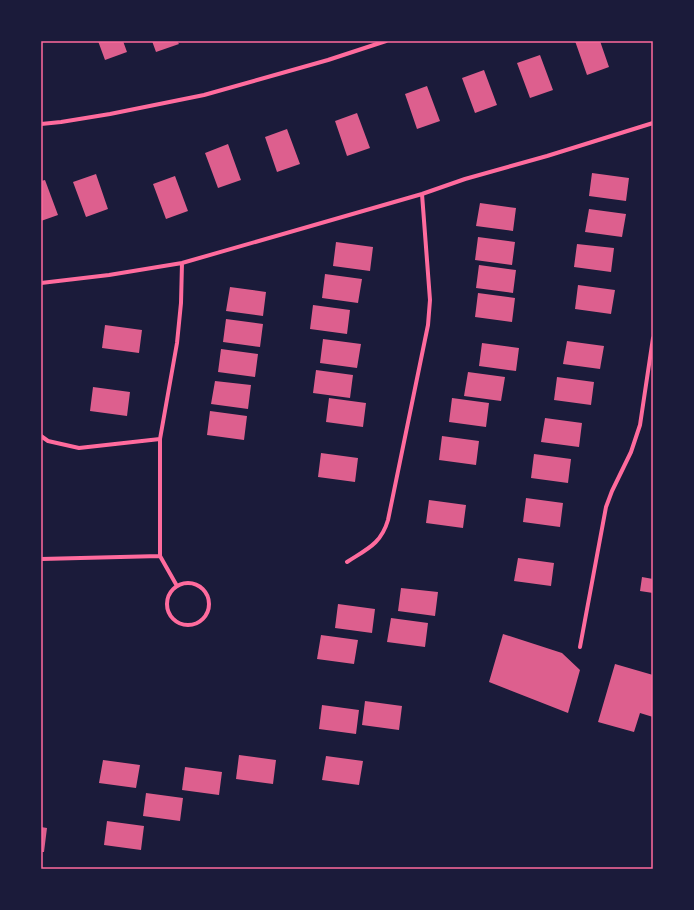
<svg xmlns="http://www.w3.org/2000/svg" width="694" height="910" font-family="'Fira Sans Condensed',sans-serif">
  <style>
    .building { fill: #dd5f8e }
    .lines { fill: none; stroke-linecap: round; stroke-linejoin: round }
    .minor { stroke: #ff6b9d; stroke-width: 4 }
    .neatline { fill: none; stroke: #ff6b9d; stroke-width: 1.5 }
  </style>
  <rect width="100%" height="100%" fill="#1b1b3a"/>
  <path class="building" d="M 98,41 L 123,41 L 127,52 L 105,60 Z
    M 152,41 L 177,41 L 179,44 L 156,52 Z
    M 575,41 L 600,41 L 609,67 L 587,75 Z
    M 540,55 L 553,90 L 530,98 L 517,63 Z
    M 484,70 L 497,105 L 475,113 L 462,78 Z
    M 427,86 L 440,121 L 417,129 L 405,94 Z
    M 357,113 L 370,148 L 347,156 L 335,121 Z
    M 287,129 L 300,164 L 277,172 L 265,137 Z
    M 228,144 L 241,180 L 218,188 L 205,153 Z
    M 592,173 L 629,178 L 626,201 L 589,196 Z
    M 96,174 L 108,209 L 86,217 L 73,182 Z
    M 175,176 L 188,211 L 166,219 L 153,184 Z
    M 45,180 L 58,215 L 41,221 L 41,181 Z
    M 480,203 L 516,208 L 513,231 L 476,226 Z
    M 589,209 L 626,214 L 622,237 L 585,232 Z
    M 478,237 L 515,242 L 512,265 L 475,260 Z
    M 336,242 L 373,247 L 370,271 L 333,266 Z
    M 577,244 L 614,248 L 611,272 L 574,267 Z
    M 479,265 L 516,270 L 513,293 L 476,288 Z
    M 325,274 L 362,279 L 358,303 L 322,298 Z
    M 578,285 L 615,290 L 611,314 L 575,309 Z
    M 230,287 L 266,292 L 263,316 L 226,311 Z
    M 478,293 L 515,298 L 512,322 L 475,317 Z
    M 313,305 L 350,310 L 347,334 L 310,329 Z
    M 226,319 L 263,324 L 260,347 L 223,342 Z
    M 105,325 L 142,330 L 139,353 L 102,348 Z
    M 323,339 L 361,344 L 357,368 L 320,363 Z
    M 567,341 L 604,346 L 600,369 L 563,364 Z
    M 482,343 L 519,348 L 516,371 L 479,366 Z
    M 221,349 L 258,354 L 255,377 L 218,372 Z
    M 316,370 L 353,375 L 350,398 L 313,393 Z
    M 468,372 L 505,377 L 501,401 L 464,396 Z
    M 557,377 L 594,382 L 591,405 L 554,400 Z
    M 215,381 L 251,385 L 248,409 L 211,404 Z
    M 93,387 L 130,392 L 127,416 L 90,411 Z
    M 329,398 L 366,403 L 363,427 L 326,422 Z
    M 452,398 L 489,403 L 486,427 L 449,422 Z
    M 210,411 L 247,416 L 244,440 L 207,435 Z
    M 545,418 L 582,423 L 579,447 L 541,442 Z
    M 442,436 L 479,441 L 476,465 L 439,460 Z
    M 321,453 L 358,458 L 355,482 L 318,477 Z
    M 534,454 L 571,459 L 568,483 L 531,478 Z
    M 526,498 L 563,503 L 560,527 L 523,522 Z
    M 429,500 L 466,505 L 463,528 L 426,523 Z
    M 518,558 L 554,563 L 551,586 L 514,581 Z
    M 642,577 L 653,579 L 653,593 L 640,591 Z
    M 401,588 L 438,592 L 435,616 L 398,611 Z
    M 338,604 L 375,609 L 372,633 L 335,628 Z
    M 391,618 L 428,623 L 425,647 L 387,642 Z
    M 503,634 L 562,653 L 580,670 L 568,713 L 489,682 Z
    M 321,635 L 358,640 L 354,664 L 317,659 Z
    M 615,664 L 653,675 L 653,717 L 640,713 L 634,732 L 598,722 Z
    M 365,701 L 402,706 L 399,730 L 362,725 Z
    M 322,705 L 359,710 L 356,734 L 319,729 Z
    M 239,755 L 276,760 L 273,784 L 236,779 Z
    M 326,756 L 363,761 L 359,785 L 322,780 Z
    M 103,760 L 140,765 L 136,788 L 99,783 Z
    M 185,767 L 222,772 L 219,795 L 182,790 Z
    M 146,793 L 183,798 L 180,821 L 143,816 Z
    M 107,821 L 144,826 L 141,850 L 104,845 Z
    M 41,827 L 47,828 L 44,852 L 41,852 Z"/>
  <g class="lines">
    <path class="minor" d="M 41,124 L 61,122 L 110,114 L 204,95 L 328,60 L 386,41
      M 41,283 L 109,275 L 182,263 L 422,194 L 465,179 L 547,156 L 653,123
      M 41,436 L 48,441 L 79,448 L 160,439 L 160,556 L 177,586
      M 160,439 L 177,343 L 181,303 L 182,263
      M 41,559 L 160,556
      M 347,562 C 367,549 381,544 388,520 L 428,325 L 430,300 L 422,194
      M167 604a21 21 0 1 1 42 0a21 21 0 1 1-42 0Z
      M 580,647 L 606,507 L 612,491 L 631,452 L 640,425 L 653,338"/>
  </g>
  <rect width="694" height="910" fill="none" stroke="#1b1b3a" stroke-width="84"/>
  <rect x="42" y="42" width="610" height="826" class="neatline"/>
</svg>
